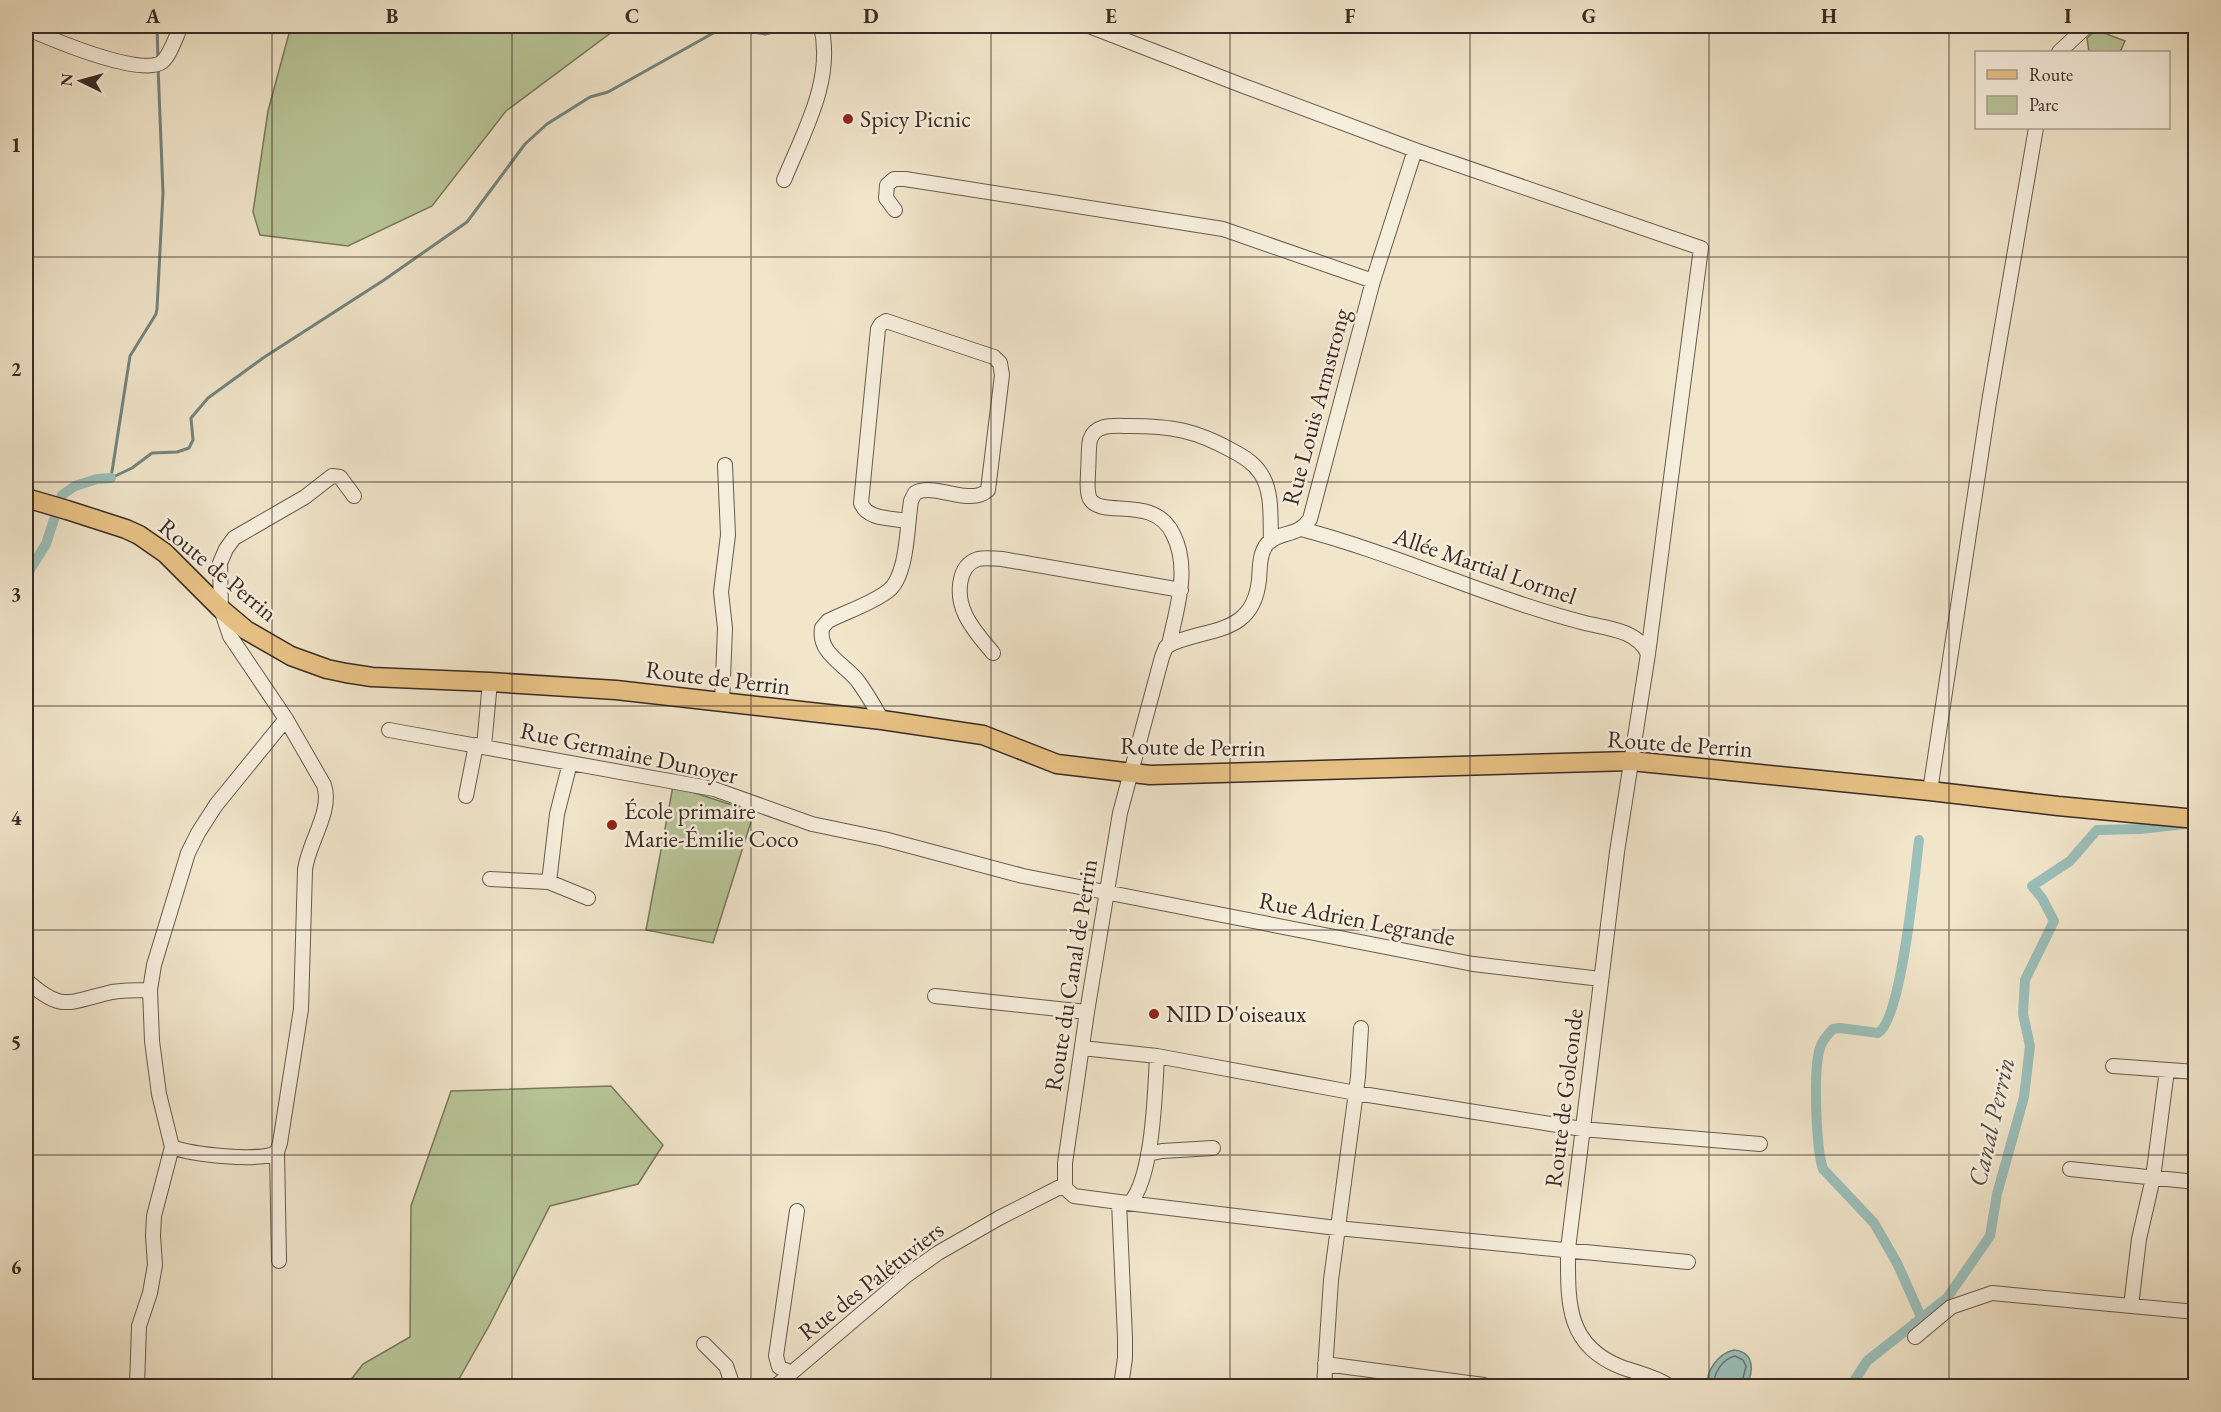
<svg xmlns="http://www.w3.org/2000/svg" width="2221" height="1412" font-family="'EB Garamond',serif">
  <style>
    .green { fill: #b8c598; stroke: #79785e; stroke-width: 1.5 }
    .water { fill: #9bbfba; stroke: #74847e; stroke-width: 1.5 }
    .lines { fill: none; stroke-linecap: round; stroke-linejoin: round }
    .shore { stroke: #6a7570; stroke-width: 1.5 }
    .stream { stroke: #74847e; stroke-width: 3 }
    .canal { stroke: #9bbfba; stroke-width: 10 }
    .minor-casing { stroke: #685a4e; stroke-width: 16 }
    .major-casing { stroke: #3a2b25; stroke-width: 21 }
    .minor { stroke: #f6eedd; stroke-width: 14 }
    .major { stroke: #e8c285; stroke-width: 18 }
    .grid { fill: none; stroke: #3a2b25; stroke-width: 1.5; stroke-opacity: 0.55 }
    .poi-dot { fill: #8f2418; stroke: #f6eedd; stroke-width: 2 }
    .labels { text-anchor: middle; stroke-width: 5; stroke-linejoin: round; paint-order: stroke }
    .poi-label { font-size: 24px; fill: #3a2b25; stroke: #f6eedd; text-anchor: start }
    .street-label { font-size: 24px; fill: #3a2b25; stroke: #f6eedd }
    .water-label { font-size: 26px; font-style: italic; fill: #52504a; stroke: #f6eedd }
    .neatline { fill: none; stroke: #3a2b25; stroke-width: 2 }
    .grid-label { font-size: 20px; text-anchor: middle; font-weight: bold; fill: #3a2b25 }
  </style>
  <rect width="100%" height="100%" fill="#f1e5ca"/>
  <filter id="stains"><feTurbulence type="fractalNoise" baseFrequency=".00333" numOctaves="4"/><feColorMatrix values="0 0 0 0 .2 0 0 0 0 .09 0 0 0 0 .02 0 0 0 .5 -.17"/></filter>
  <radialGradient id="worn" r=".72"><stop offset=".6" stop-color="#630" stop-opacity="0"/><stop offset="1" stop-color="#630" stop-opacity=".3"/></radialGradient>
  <path class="green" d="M 291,26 L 620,26 L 506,111 L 432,206 L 348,246 L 260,235 L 253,212 L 268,111 Z
    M 2095,26 L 2102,26 L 2104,33 L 2125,41 L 2120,52 L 2089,52 L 2087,38 L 2096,30 Z
    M 673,786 L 754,812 L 713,943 L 646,930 Z
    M 611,1086 L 663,1145 L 638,1184 L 550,1206 L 490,1324 L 455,1386 L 346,1386 L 363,1364 L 410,1337 L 411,1206 L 451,1091 Z"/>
  <path class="water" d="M 1734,1350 C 1755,1352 1754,1372 1746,1386 L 1708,1386 C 1705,1371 1719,1353 1734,1350 Z"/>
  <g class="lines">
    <path class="shore" d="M 1714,1386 C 1713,1374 1722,1359 1735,1356 L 1743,1360 L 1746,1366 L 1741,1386"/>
    <path class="stream" d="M 157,26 L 158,60
      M 158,66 L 163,193 L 157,309 L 156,314 L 130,356 L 111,478 L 132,468 L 152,453 L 177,452 L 189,448 L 193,440 L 191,418 L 208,398 L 263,358 L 384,280 L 467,222 L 525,144 L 547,124 L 590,97 L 608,92 L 724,27 L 765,34 L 782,30 L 788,26
      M 2193,812 L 2196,799"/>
    <path class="canal" d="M 26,576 L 46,544 L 62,495 L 75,486 L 97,479 L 111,478
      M 1919,840 C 1915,872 1902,1019 1878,1033 L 1840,1028 L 1833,1029 C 1828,1034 1822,1041 1820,1048 C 1813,1070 1816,1148 1823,1169 L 1874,1223 L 1897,1263 L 1922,1319
      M 1851,1386 L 1867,1361 L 1947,1298 L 1990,1236 L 1997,1194 L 2024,1097 L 2030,1046 L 2023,1014 L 2025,980 L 2054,921 L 2042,898 L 2032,886 L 2070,861 L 2097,830 L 2140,829 L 2185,824"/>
    <defs>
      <path id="minor" d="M 1089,26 L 1241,85 L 1415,150 L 1701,248 L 1648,654 L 1617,852 L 1568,1249 C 1568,1301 1565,1345 1621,1367 C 1637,1373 1655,1376 1669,1386
        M 26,28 C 49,38 141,78 162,62 C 171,54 176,36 181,26
        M 2059,52 L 2087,26
        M 1415,150 L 1373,281 L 1310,519 C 1299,537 1278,531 1267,544 C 1259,554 1260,569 1259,580 C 1253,634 1213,627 1173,643 L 1166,647 L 1162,657 L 1120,813 L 1087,1012 L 1065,1163 L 1065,1188 L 1074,1196 L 1119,1202 L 1337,1228 L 1688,1262
        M 784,180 C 804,131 834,80 821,26
        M 895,210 L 886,198 L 887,185 L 894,179 L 905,179 L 1223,229 L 1373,281
        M 1301,529 C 1397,554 1488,598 1585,623 C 1606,628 1638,630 1648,654
        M 1169,645 C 1176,610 1191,569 1173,534 C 1154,494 1102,519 1090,499 C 1086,491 1088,481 1088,472 C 1089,462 1088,450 1090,440 C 1095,423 1115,426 1129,426 C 1172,426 1195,430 1233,451 C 1244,457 1254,463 1261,474 C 1273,492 1270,520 1271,541
        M 993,653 C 983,641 971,628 965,614 C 957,597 956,566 978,559 C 986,557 995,559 1002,559 L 1181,590
        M 722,703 L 725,628 L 721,592 L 728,535 L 725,465
        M 882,720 C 874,706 867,693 857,680 C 843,663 818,653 822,628 L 828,621 C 848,611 871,604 888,591 C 908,576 907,524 911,501 L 915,493 C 935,482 970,507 988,490 L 1002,375 L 1000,363 L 994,357 L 886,321 L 881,324 L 878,329 L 861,503 C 867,520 892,518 908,521
        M 389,730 L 714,789 L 812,824 L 884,839 L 1023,876 L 1473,964 L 1601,979
        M 484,746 L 490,682
        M 1930,791 L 1989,402 L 2036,128
        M 466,796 L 476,745
        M 490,879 L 549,882 L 588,898
        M 549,882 L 557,814 L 570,763
        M 26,980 C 62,1013 69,1002 112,992 C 124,990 137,990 150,990
        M 935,996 L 1087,1012
        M 1082,1048 L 1157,1056 L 1356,1093 L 1582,1129 L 1760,1144
        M 2113,1066 L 2196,1072
        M 172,1147 C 190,1154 261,1163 277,1152
        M 1148,1154 L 1162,1151 L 1213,1148
        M 2070,1169 L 2196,1182
        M 1119,1202 L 1125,1338 L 1125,1358 L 1121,1386
        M 1130,1203 C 1153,1177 1155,1093 1157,1056
        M 279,1261 L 277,1152 L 280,1143 L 301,1009 L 305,870 C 308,843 333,811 324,785 L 286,719 L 230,636 L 221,609 L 220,563 L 226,549 L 234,538 L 305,497 L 332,476 L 340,477 L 354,496
        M 2131,1306 L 2139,1239 L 2153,1178 L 2167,1070
        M 1915,1337 L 1951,1307 L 1992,1293 L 2196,1312
        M 704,1344 L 726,1366 L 733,1386
        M 1325,1364 L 1484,1385
        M 791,1373 L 779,1367 L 776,1356 L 797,1211
        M 137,1386 L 139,1326 L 150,1293 L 155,1265 L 153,1236 L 154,1216 L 172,1147 L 159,1094 L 152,1041 L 150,990 L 154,965 L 188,853 L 198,833 L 216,805 L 286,719
        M 776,1386 L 907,1275 L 938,1253 L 999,1218 L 1064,1185
        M 1324,1386 L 1331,1280 L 1358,1077 L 1361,1028"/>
      <path id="major" d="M 26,498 L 67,510 L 126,529 L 139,535 L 165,553 L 221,609 L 246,630 L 291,656 L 327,669 L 346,673 L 372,677 L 490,682 L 616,690 L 882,720 L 983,735 L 1057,764 L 1150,775 L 1631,761 L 1930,791 L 2058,806 L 2196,819"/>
    </defs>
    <use href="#minor" class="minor-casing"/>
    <use href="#major" class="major-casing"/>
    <use href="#minor" class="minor"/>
    <use href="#major" class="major"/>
  </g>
  <path class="grid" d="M 272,26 L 272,1386M 512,26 L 512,1386M 751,26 L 751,1386M 991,26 L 991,1386M 1230,26 L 1230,1386M 1470,26 L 1470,1386M 1709,26 L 1709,1386M 1949,26 L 1949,1386M 26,257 L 2196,257M 26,482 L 2196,482M 26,706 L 2196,706M 26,930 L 2196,930M 26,1155 L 2196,1155"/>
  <g class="poi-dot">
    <circle cx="848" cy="119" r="6"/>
    <circle cx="612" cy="825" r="6"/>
    <circle cx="1154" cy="1014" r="6"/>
  </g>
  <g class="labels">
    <g class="poi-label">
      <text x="860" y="127">Spicy Picnic</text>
      <text x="624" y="819">École primaire<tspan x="624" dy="28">Marie-Émilie Coco</tspan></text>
      <text x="1166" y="1022">NID D'oiseaux</text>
    </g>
    <g class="street-label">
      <text transform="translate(1316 407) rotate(-75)" y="8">Rue Louis Armstrong</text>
      <text transform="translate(1485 566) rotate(19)" y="8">Allée Martial Lormel</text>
      <text transform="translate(218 570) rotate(40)" y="8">Route de Perrin</text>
      <text transform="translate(718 678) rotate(7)" y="8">Route de Perrin</text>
      <text transform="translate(1680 744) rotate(4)" y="8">Route de Perrin</text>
      <text transform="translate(1193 747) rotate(1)" y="8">Route de Perrin</text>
      <text transform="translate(629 753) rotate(12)" y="8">Rue Germaine Dunoyer</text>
      <text transform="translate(1357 919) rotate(11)" y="8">Rue Adrien Legrande</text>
      <text transform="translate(1071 975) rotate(-81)" y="8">Route du Canal de Perrin</text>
      <text transform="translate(1564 1098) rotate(-83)" y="8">Route de Golconde</text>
      <text transform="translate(871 1281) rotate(-38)" y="8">Rue des Palétuviers</text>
    </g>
    <g class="water-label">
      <text transform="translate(1991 1122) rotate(-77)" y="9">Canal Perrin</text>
    </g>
  </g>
  <rect width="2221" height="1412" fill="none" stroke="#f1e5ca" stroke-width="66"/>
  <rect x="1975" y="51" width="195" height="78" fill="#f6eedd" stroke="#aba093" stroke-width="1.5"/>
  <rect x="1987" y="70" width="30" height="9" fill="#e8c285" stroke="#aba093" stroke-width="1.5"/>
  <text x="2029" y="81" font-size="18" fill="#3a2b25">Route</text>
  <rect x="1987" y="96" width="30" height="18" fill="#b8c598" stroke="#aba093" stroke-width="1.5"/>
  <text x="2029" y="111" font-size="18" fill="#3a2b25">Parc</text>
  <g transform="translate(81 81) rotate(275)" stroke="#f6eedd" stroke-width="4.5" paint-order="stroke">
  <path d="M0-4.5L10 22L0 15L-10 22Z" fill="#3a2b25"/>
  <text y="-9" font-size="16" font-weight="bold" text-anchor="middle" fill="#3a2b25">N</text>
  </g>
  <rect x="33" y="33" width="2155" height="1346" class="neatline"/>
  <g class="grid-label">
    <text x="153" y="23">A</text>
    <text x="392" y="23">B</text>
    <text x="632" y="23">C</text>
    <text x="871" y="23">D</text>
    <text x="1111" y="23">E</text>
    <text x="1350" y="23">F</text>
    <text x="1589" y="23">G</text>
    <text x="1829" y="23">H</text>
    <text x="2068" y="23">I</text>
    <text x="16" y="152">1</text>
    <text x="16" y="376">2</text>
    <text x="16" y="601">3</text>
    <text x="16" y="825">4</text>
    <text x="16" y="1049">5</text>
    <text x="16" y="1274">6</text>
  </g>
  <rect width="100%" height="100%" filter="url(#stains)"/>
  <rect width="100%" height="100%" fill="url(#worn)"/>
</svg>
